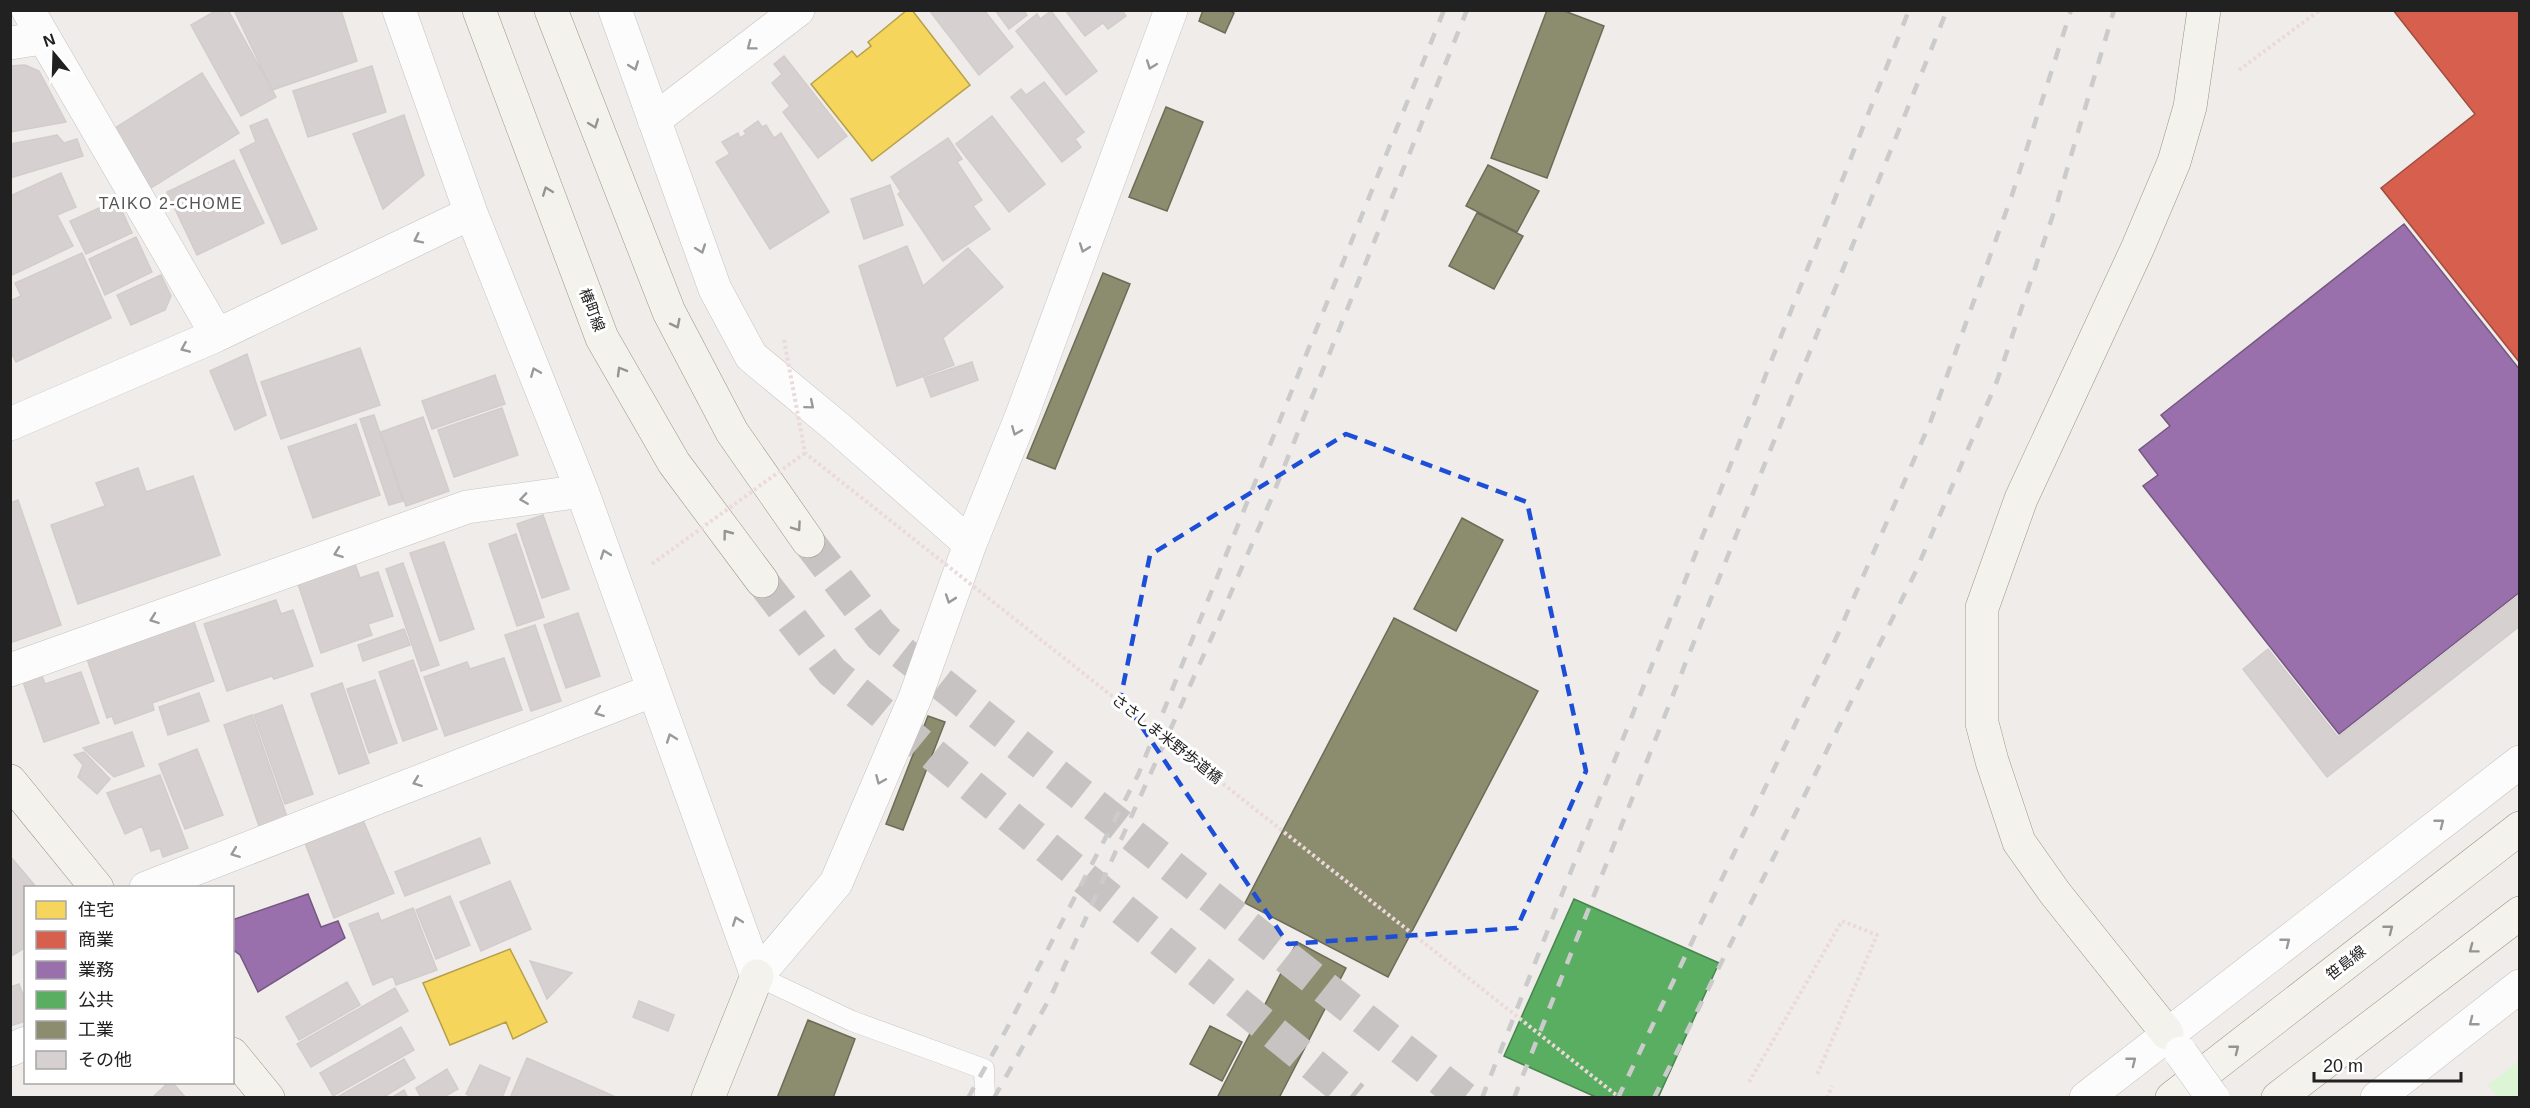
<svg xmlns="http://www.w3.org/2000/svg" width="2530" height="1108" font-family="Arial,'Noto Sans JP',sans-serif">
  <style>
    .park { fill: #dcf5d4 }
    .homes { fill: #f6d55c; stroke: #b69f4a; stroke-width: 1.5 }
    .shops { fill: #d6604d; stroke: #a04d40; stroke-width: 1.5 }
    .offices { fill: #9970ab; stroke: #755882; stroke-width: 1.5 }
    .public { fill: #5aae61; stroke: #49844e; stroke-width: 1.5 }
    .industry { fill: #8c8c6e; stroke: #6c6c57; stroke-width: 1.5 }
    .building { fill: #d6d1d0; stroke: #d2cdcb; stroke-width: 1.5 }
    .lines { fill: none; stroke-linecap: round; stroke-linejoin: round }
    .secondary-tunnel { stroke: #c6c3c2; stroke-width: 33; stroke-dasharray: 33 16; stroke-linecap: butt }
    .lane-casing { stroke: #c5c3c2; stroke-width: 21 }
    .street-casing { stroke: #c5c3c2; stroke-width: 34 }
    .secondary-casing { stroke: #9b9680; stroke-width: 34 }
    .path { stroke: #ecd9dc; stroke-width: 4; stroke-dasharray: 3 3; stroke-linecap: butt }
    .lane { stroke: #fdfcfc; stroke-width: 20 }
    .street { stroke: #fdfcfc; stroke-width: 33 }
    .secondary { stroke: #f4f2ec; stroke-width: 33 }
    .rail { stroke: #cbcbcb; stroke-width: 4.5; stroke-dasharray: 12 12; stroke-linecap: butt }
    .street-bridge-casing { stroke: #c5c3c2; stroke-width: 34; stroke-linecap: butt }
    .path-bridge { stroke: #ecd9dc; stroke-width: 4; stroke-dasharray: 3 3; stroke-linecap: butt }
    .street-bridge { stroke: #fdfcfc; stroke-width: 33 }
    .oneway { stroke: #9a9999 }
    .oneway2 { stroke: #959491 }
    .marked { fill: none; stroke: #1d4ed8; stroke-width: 4.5; stroke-dasharray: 12 8; stroke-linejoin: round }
    .labels { text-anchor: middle; stroke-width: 6; stroke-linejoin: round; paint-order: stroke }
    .street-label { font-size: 15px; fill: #212121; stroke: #fff }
    .neighbourhood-label { font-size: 16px; letter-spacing: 1.5px; fill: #545454; stroke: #fff }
  </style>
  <rect width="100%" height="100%" fill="#efecea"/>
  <path class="park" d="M 2519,1061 L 2519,1097 L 2497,1097 L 2488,1085 Z"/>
  <path class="homes" d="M 907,10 L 912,10 L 970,85 L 872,161 L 811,84 L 852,51 L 857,57 L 871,46 L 868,42 Z
    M 510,949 L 547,1022 L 513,1039 L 506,1022 L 450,1045 L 423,983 Z"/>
  <path class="shops" d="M 2393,10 L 2520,10 L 2520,363 L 2381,188 L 2475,114 Z"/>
  <path class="offices" d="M 2404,224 L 2520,370 L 2520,592 L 2339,734 L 2143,486 L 2158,475 L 2139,450 L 2170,426 L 2161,415 Z
    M 308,894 L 321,927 L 338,921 L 345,938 L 258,992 L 240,955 L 232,949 L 232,920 Z"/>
  <path class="public" d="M 1574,899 L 1719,963 L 1658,1098 L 1598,1098 L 1504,1056 Z"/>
  <path class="industry" d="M 1203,10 L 1229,10 L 1234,13 L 1225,33 L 1199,21 Z
    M 1547,10 L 1562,10 L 1604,26 L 1547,178 L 1491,158 Z
    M 1166,107 L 1203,122 L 1167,211 L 1129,197 Z
    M 1488,165 L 1539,191 L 1517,232 L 1466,206 Z
    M 1477,213 L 1523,236 L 1494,289 L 1449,266 Z
    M 1103,273 L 1130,284 L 1055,469 L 1027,458 Z
    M 1462,518 L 1503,540 L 1456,631 L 1414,609 Z
    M 1394,618 L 1538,691 L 1388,977 L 1245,903 Z
    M 928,716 L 945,722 L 903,830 L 886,824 Z
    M 1297,942 L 1346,968 L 1279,1098 L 1217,1098 Z
    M 808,1020 L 855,1039 L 833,1098 L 777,1098 Z
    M 1210,1026 L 1242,1042 L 1222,1081 L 1190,1064 Z"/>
  <path class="building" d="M 217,10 L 228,10 L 276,97 L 241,116 L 191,25 Z
    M 234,10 L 341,10 L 357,61 L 272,90 Z
    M 929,10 L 984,10 L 1013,47 L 979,75 Z
    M 995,10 L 1023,10 L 1027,15 L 1009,29 Z
    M 1065,10 L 1122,10 L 1126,16 L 1108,29 L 1103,23 L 1085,36 Z
    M 1051,11 L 1097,71 L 1066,95 L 1016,31 L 1037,14 L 1040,19 Z
    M 784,56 L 847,136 L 818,158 L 783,112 L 790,106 L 772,83 L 782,74 L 774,64 Z
    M 25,65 L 39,71 L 66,122 L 10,132 L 10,66 Z
    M 372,66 L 386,112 L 308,137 L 293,91 Z
    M 202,73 L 239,133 L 151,188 L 115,128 Z
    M 1044,82 L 1084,132 L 1075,139 L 1081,147 L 1062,162 L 1011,97 L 1021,89 L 1026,95 Z
    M 404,115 L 424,175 L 383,209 L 353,134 Z
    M 992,116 L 1045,184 L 1009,212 L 956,144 Z
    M 267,119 L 317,229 L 282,244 L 240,150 L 256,142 L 250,126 Z
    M 758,121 L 762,127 L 766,125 L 774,138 L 781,133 L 829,212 L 770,249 L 716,162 L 730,154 L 722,142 L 738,133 L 740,138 L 746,134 L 744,131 Z
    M 57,135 L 64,143 L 77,139 L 83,156 L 10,178 L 10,144 Z
    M 948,138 L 962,159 L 957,162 L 982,200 L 973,206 L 990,229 L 943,261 L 898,194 L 901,192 L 891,177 Z
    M 234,160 L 264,223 L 197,255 L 167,192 Z
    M 61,173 L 76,207 L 57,215 L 73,246 L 10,276 L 10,196 Z
    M 890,185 L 903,225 L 864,239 L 851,199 Z
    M 117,200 L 132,233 L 86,254 L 70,221 Z
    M 136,237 L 152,272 L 105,295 L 89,259 Z
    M 907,246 L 923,286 L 968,248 L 1003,287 L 943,338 L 954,365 L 897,386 L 859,266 Z
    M 82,253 L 111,318 L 16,362 L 10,350 L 10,301 L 21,296 L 15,283 Z
    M 161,275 L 171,296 L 165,310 L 131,325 L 117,295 Z
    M 360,348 L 380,405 L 281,439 L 261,382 Z
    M 247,354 L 266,415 L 235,430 L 210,371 Z
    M 972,362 L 978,380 L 931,397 L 924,378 Z
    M 495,375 L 505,404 L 432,429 L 422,401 Z
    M 502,408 L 518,455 L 454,477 L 438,430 Z
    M 374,415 L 403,501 L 389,505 L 360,419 Z
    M 423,417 L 449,491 L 406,506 L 381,432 Z
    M 356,424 L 380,495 L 313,518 L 288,447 Z
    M 138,468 L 146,492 L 193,476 L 220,555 L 78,604 L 51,525 L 105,506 L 96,483 Z
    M 18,500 L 61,625 L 10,643 L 10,503 Z
    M 543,515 L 569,589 L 542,598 L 517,524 Z
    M 516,534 L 544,617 L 517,626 L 489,544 Z
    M 444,542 L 474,629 L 440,641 L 410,553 Z
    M 403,563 L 439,665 L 421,671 L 386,569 Z
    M 355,564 L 360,578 L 378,572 L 393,616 L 368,624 L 372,635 L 321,653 L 298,584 Z
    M 2520,594 L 2520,626 L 2327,777 L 2243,669 L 2268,649 L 2338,737 Z
    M 276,600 L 281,614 L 293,610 L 313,666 L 274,679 L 272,676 L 227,691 L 204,624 Z
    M 578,613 L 600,676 L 566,688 L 544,625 Z
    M 192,616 L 214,681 L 152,703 L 154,710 L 115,724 L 112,716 L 107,718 L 85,653 Z
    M 535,625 L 561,701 L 531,711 L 505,635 Z
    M 404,629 L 410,645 L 363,661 L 358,645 Z
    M 504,658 L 522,710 L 445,736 L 424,677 L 467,662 L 470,669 Z
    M 413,660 L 437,729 L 403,741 L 379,672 Z
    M 81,672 L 99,723 L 44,742 L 22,679 L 41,673 L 45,684 Z
    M 375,680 L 397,743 L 369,753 L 347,689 Z
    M 342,683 L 369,763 L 339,774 L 311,694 Z
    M 199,693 L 209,721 L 168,735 L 159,707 Z
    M 282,705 L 313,794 L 285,804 L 254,715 Z
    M 252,715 L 287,817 L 259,826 L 224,725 Z
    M 132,732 L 144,766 L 114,777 L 83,748 Z
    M 197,749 L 223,815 L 185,829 L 159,764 Z
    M 84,752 L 110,779 L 97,794 L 78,777 L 83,765 L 74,755 Z
    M 160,775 L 188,848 L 163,857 L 160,848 L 151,851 L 142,826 L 125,834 L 107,793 Z
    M 363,820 L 394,893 L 334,918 L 305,843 Z
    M 480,838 L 490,863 L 405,896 L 395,872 Z
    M 10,856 L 37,888 L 26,888 L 26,947 L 10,957 Z
    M 510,881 L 531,929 L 481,951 L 460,902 Z
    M 450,896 L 470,945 L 436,959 L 416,910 Z
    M 413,908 L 437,970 L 396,985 L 393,976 L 373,985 L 349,924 L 378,913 L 381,921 Z
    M 530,961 L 572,973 L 547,999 Z
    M 347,982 L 360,1005 L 299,1040 L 286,1017 Z
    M 19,984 L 26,1003 L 26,1021 L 10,1026 L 10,987 Z
    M 395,988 L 408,1011 L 311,1067 L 297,1044 Z
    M 639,1001 L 674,1015 L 668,1031 L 633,1017 Z
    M 401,1027 L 414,1050 L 333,1096 L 320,1073 Z
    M 527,1058 L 618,1098 L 510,1098 Z
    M 404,1059 L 415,1078 L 382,1098 L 339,1096 Z
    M 480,1065 L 510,1078 L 502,1098 L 474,1098 L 466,1094 Z
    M 447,1069 L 458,1089 L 442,1098 L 421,1098 L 416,1088 Z
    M 169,1082 L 172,1082 L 186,1098 L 152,1098 Z
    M 404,1090 L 408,1098 L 391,1098 Z"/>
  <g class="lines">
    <path class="secondary-tunnel" d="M 808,541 L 880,635 L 1464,1098
      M 762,581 L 832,672 L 1354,1098"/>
    <defs>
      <path id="lane" d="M 757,976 L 852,1021 L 984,1069 L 985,1098"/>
      <path id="street" d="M 28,10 L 217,335
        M 399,10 L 471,213 L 582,491 L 757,976 L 836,883 L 915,698 L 970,544 L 1022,415 L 1171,10
        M 615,10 L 715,289 L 751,356 L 838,428 L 970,544
        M 10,43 L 42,38
        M 654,120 L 798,10
        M 10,424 L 217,335 L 471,213
        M 10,670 L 467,507 L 582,491
        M 146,888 L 654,690
        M 10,1050 L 26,1043
        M 2086,1098 L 2520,762
        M 2377,1098 L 2520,986"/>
      <path id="secondary" d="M 479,10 L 602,338 L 674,463 L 762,581
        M 551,10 L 669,312 L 732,432 L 808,541
        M 10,781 L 97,888
        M 2167,1033 L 2055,893 L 2019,842 L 1992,761 L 1982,723 L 1982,608 L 2021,499 L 2138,247 L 2174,162 L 2190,107 L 2204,10
        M 232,1054 L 268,1098
        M 708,1098 L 757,976
        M 2172,1098 L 2520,828
        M 2278,1098 L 2520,913"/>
    </defs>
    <use href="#lane" class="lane-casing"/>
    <use href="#street" class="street-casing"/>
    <use href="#secondary" class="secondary-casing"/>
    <path class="path" d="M 2239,70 L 2320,10
      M 1749,1082 L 1842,921 L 1877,935 L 1817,1075
      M 1827,1098 L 1832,1086"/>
    <use href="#lane" class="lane"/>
    <use href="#street" class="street"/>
    <use href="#secondary" class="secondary"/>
    <path class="rail" d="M 968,1098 L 1006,1030 L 1138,775 L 1444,10
      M 994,1098 L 1051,996 L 1214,632 L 1270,502 L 1467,10
      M 1482,1098 L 1909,10
      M 1514,1098 L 1727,558 L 1947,10
      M 1618,1098 L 1838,634 L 1930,423 L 2012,195 L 2071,10
      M 1654,1098 L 1916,571 L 1997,381 L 2058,200 L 2114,10"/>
    <defs>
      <path id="street-bridge" d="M 2181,1053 L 2213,1098"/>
    </defs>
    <use href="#street-bridge" class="street-bridge-casing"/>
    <path class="path-bridge" d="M 784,340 L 805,453 L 1620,1098
      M 652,564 L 805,453"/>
    <use href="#street-bridge" class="street-bridge"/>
  </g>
  <defs><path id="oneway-chevron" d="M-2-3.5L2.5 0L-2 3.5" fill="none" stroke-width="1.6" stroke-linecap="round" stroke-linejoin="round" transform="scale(1.5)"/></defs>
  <g class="oneway">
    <use href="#oneway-chevron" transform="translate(751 46) rotate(143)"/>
    <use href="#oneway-chevron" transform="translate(1151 65) rotate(110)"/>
    <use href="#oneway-chevron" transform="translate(634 66) rotate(70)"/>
    <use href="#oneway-chevron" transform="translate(418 239) rotate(154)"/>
    <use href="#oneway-chevron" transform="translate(1084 248) rotate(110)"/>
    <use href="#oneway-chevron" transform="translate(701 249) rotate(70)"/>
    <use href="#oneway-chevron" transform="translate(185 348) rotate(157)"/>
    <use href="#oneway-chevron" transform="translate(535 372) rotate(-112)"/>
    <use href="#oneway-chevron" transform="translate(810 405) rotate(40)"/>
    <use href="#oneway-chevron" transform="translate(1016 431) rotate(112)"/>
    <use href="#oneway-chevron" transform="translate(524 499) rotate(172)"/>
    <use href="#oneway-chevron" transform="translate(338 553) rotate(160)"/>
    <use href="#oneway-chevron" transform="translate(605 554) rotate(-110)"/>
    <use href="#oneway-chevron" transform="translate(950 599) rotate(109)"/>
    <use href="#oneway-chevron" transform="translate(154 619) rotate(160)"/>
    <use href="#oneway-chevron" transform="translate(599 712) rotate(159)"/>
    <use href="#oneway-chevron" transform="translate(671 738) rotate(-110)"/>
    <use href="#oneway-chevron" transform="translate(880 780) rotate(113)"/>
    <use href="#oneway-chevron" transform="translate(417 782) rotate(159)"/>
    <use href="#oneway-chevron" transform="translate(2440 823) rotate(-38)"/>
    <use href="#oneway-chevron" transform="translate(235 853) rotate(159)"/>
    <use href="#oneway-chevron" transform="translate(737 921) rotate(-110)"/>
    <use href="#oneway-chevron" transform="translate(2286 942) rotate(-38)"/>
    <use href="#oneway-chevron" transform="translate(2473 1022) rotate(142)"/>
    <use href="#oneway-chevron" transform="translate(2132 1061) rotate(-38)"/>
  </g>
  <g class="oneway2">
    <use href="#oneway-chevron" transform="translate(594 124) rotate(69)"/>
    <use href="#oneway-chevron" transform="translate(547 191) rotate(-111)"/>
    <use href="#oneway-chevron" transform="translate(676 324) rotate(63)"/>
    <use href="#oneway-chevron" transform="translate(621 371) rotate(-120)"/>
    <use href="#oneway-chevron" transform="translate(797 527) rotate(55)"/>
    <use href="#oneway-chevron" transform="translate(727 534) rotate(-127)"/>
    <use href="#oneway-chevron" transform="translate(2389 929) rotate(-38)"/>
    <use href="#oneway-chevron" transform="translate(2473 949) rotate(143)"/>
    <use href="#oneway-chevron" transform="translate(2235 1049) rotate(-38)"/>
  </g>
  <path class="marked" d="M 1346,434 L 1527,502 L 1586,771 L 1517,928 L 1288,944 L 1121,696 L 1150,555 Z"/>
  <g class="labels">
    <g class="street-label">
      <text transform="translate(592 310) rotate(69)" y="5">椿町線</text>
      <text transform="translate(1167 739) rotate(38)" y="5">ささしま米野歩道橋</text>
      <text transform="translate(2346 963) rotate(-38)" y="5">笹島線</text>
    </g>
    <g class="neighbourhood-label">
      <text x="171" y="209">TAIKO 2-CHOME</text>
    </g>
  </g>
  <rect width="2530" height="1108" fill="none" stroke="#212121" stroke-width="24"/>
  <rect x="24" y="886" width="210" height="198" fill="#ffffff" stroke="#a6a6a6" stroke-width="1.5"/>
  <rect x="36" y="901" width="30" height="18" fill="#f6d55c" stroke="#a6a6a6" stroke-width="1.5"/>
  <text x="78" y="916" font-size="18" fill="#212121">住宅</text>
  <rect x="36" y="931" width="30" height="18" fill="#d6604d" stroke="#a6a6a6" stroke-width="1.5"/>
  <text x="78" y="946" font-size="18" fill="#212121">商業</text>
  <rect x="36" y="961" width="30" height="18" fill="#9970ab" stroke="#a6a6a6" stroke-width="1.5"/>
  <text x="78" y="976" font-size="18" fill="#212121">業務</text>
  <rect x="36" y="991" width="30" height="18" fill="#5aae61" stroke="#a6a6a6" stroke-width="1.5"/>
  <text x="78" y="1006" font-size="18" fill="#212121">公共</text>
  <rect x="36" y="1021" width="30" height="18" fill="#8c8c6e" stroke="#a6a6a6" stroke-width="1.5"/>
  <text x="78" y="1036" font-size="18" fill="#212121">工業</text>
  <rect x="36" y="1051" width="30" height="18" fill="#d6d1d0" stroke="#a6a6a6" stroke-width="1.5"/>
  <text x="78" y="1066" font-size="18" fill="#212121">その他</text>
  <g transform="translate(54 54) rotate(341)" stroke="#ffffff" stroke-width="4.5" paint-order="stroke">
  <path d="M0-4.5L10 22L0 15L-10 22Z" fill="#212121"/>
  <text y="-9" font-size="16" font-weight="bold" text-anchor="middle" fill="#212121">N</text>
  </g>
  <path d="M2314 1072v9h147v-9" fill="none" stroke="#212121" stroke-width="3"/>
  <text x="2323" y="1072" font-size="18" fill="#212121" stroke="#ffffff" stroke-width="4.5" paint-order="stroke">20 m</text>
</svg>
